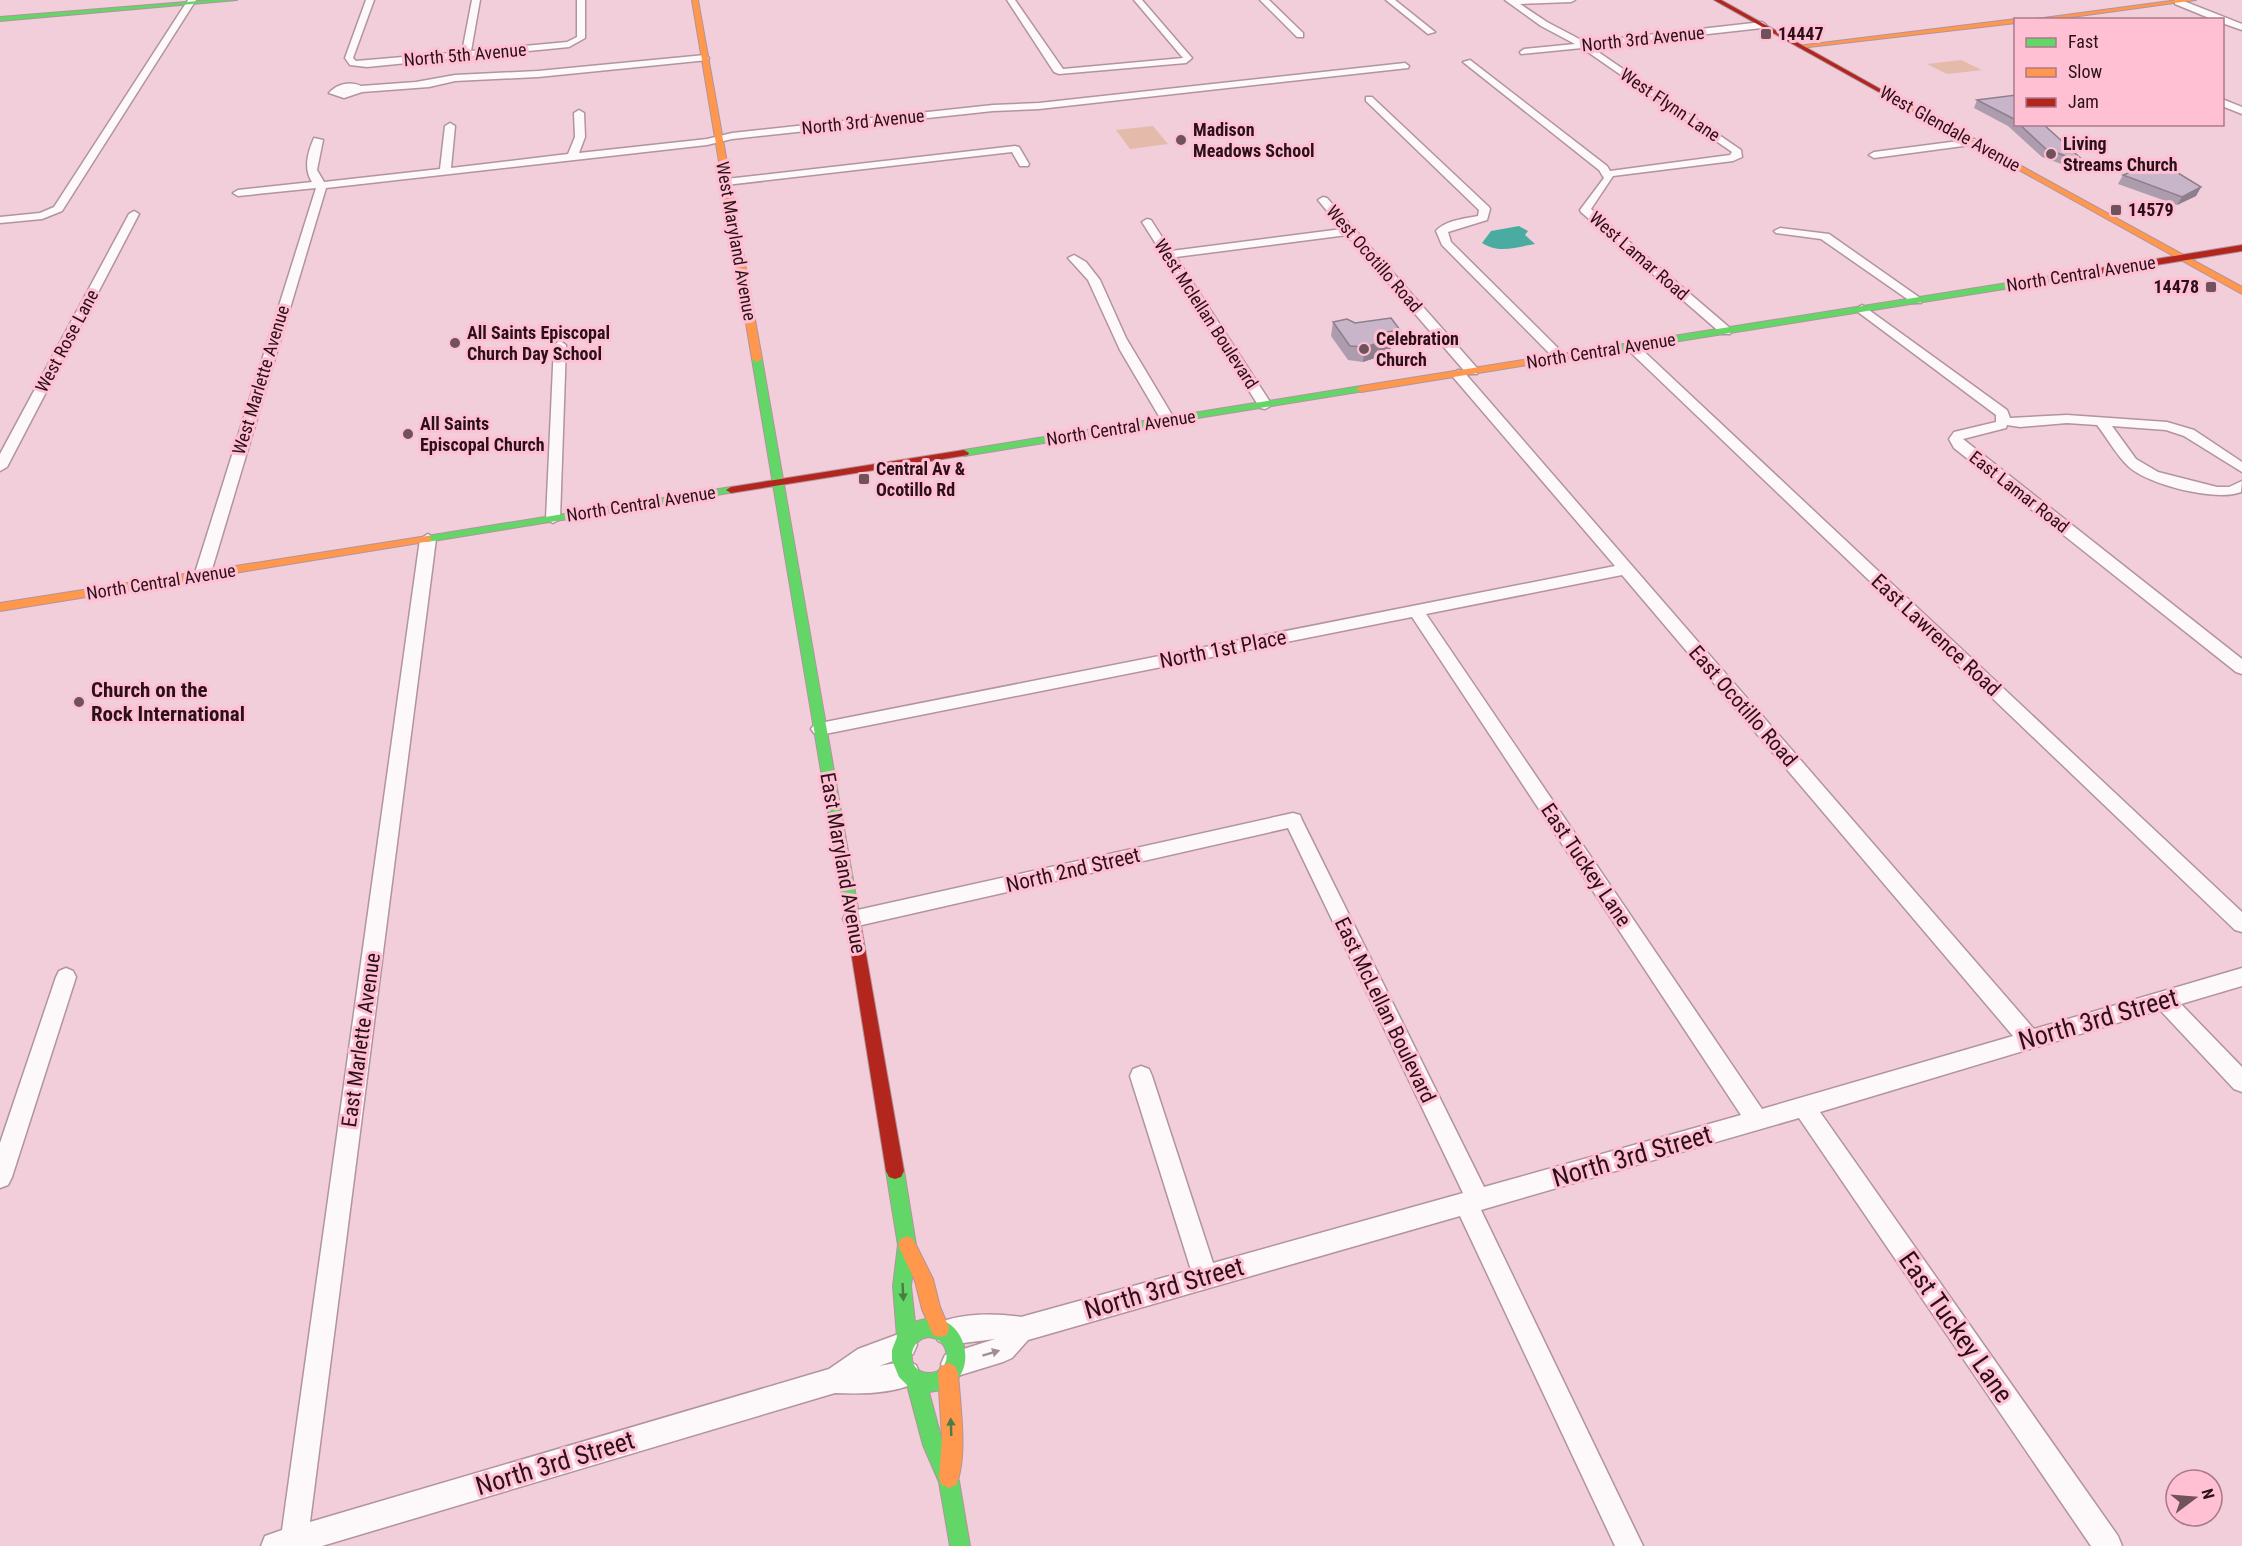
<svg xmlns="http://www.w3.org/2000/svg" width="2242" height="1546" font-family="'Roboto Condensed',sans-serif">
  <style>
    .green { fill: #e4baaa }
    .water { fill: #4aaca0 }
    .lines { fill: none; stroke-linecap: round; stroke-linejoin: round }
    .street-casing { stroke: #b1949e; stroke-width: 3 }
    .fast-casing { stroke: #b1949e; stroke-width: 2 }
    .slow-casing { stroke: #b1949e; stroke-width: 2 }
    .jam-casing { stroke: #b1949e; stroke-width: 2 }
    .street { fill: #fdf8f9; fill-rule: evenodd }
    .fast { fill: #63d668; fill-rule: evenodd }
    .slow { fill: #ff974d; fill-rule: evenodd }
    .jam { fill: #b3261e; fill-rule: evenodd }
    .wall { fill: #ad9cad }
    .shaded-wall { fill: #8d7f8d }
    .building { fill: #c9b5c9; stroke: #8d7f8d; stroke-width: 1.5 }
    .oneway { fill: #4a7d45 }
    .oneway2 { fill: #9e9095 }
    .poi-dot { fill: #70525d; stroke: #ffc0d4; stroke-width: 2 }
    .labels { text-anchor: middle; stroke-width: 6; stroke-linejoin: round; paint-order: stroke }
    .far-poi-label { font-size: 18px; font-weight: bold; fill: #2b101a; stroke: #ffc0d4; text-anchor: start }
    .far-street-label { font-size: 18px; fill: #2b101a; stroke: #ffc0d4 }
    .street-label { font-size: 21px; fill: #2b101a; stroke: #ffc0d4 }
    .poi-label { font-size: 21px; font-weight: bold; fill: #2b101a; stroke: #ffc0d4; text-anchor: start }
    .near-street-label { font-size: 26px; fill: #2b101a; stroke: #ffc0d4 }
  </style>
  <rect width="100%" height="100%" fill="#f1ced9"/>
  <path class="green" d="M 1961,60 L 1982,70 L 1947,74 L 1927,64 Z
    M 1153,126 L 1168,144 L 1130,149 L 1116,130 Z"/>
  <path class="water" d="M 1519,226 L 1528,231 L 1525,235 L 1535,244 C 1516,247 1499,254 1482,243 L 1491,231 Z"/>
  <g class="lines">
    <defs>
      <path id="street" d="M 188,0 L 196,0 L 62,211 L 42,219 L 0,223 L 0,217 L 40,213 L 54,207 Z
        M 366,0 L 374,0 L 353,58 L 356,61 L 462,52 L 472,0 L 480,0 L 471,51 L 567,42 L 577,37 L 577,0 L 585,0 L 585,38 L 569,47 L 367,67 L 350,65 L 345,58 Z
        M 1007,0 L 1015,0 L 1063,69 L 1183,58 L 1134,0 L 1142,0 L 1192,58 L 1186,63 L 1059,74 L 1054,72 Z
        M 1260,0 L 1269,0 L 1303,33 L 1303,37 L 1297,37 Z
        M 1386,0 L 1395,0 L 1435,32 L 1428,34 Z
        M 1505,0 L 1575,0 L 1571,2 L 1520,4 L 1547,22 L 1585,42 L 1762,22 L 1766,25 L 1762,28 L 1591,47 L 1741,150 L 1742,157 L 1733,161 L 1613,176 L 1591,209 L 1730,328 L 1732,331 L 1730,334 L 1722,334 L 1581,212 L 1580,210 L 1604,178 L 1599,170 L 1463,62 L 1470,60 L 1607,166 L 1610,171 L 1730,155 L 1732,152 L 1582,48 L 1521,54 L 1520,52 L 1524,49 L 1575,44 L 1541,26 Z
        M 2175,0 L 2181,0 L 2242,24 L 2242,30 L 2222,23 L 2222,20 L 2214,20 L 2175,4 Z
        M 705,55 L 709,58 L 708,60 L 538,77 L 455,81 L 429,87 L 362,92 L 344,98 L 329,93 C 337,84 350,81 361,86 L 416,82 L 455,75 L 538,71 Z
        M 1405,63 L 1409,66 L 1408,68 L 1039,109 L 993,111 L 732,139 L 707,145 L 326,188 L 210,576 L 202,581 L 194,576 L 316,188 L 238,196 L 233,193 L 238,190 L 312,182 C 303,168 308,152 314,138 L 323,140 L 317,170 L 324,182 L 440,169 L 445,126 L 450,123 L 455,126 L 451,168 L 568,154 L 575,137 L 574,113 L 579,110 L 584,113 L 585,137 L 579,153 L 707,139 L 732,133 L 993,105 L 1039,103 Z
        M 1366,97 L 1372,97 L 1489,207 L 1490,209 L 1487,220 L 1448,232 L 1451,242 L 1564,354 L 1566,357 L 1564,360 L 1556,360 L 1442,245 L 1436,231 C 1446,220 1464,219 1478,216 L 1479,210 L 1366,101 Z
        M 2222,99 L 2242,107 L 2242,114 L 2222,106 Z
        M 1974,139 L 1979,142 L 1978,144 L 1874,158 L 1869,155 L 1874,152 Z
        M 1015,146 L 1019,147 L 1029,164 L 1028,166 L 1020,166 L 1012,152 L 726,185 L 721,182 L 726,179 Z
        M 1323,197 L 1327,198 L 1477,368 L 1478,371 L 1477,374 L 1467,374 L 1347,235 L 1176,257 L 1272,405 L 1265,409 L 1260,408 L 1142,222 L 1147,219 L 1151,220 L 1171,251 L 1342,229 L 1318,200 Z
        M 134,211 L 139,214 L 7,467 L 0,471 L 0,454 L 129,214 Z
        M 1780,228 L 1829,234 L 1923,300 L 1921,303 L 1913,303 L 1821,239 L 1776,233 L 1774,231 Z
        M 1074,255 L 1086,262 L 1100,280 L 1126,338 L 1175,420 L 1173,423 L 1163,423 L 1120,350 L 1088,280 L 1068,258 Z
        M 1862,305 L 2007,410 L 2010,418 L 2067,415 L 2167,422 L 2194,430 L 2242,462 L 2242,472 L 2184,436 L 2166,430 L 2112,426 L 2136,459 L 2158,472 L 2217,487 L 2229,487 L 2242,481 L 2241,492 C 2217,502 2149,485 2129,467 C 2116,455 2108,439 2097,425 L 2067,423 L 2020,427 L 2007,425 L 2006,428 L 1963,439 L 2242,659 L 2242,674 L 2236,672 L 1954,448 L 1949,439 L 1954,432 L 1996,422 L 1996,415 L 1858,312 L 1856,309 Z
        M 560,341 L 566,345 L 560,519 L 553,523 L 546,519 L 554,345 Z
        M 1631,342 L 1635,343 L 2242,912 L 2242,932 L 2235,930 L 1627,349 L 1625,346 Z
        M 1458,370 L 1463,371 L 2034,1029 L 2242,968 L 2242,986 L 2181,1004 L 2242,1067 L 2242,1092 L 2234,1089 L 2160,1010 L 1820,1112 L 2118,1536 L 2122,1546 L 2091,1546 L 1799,1118 L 1481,1210 L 1643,1546 L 1615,1546 L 1460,1216 L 1028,1340 L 1012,1358 L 1003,1362 L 954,1377 L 945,1373 L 941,1364 L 945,1355 L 995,1339 L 947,1345 L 938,1341 L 934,1332 L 938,1323 C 963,1313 995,1313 1021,1317 L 1191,1270 L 1130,1076 L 1133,1069 L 1141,1066 L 1149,1069 L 1152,1076 L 1213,1263 L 1463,1193 L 1288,828 L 853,927 L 846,925 L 843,919 L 846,913 L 853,911 L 1293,813 L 1300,815 L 1302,820 L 1484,1187 L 1741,1115 L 1412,617 L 820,735 L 814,733 L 811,729 L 814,725 L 820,723 L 1615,566 L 1453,377 L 1452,374 ZM 1622,575 L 2013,1036 L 1762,1109 L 1426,614 Z
        M 428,534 L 436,539 L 310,1522 L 829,1369 L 858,1349 L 904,1332 L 913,1336 L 917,1345 L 913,1354 L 879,1366 L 907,1361 L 916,1365 L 920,1374 L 916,1383 C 890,1394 863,1394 835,1393 L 322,1546 L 261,1546 L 265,1536 L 282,1530 L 420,539 Z
        M 66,968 L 73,971 L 76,977 L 12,1177 L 8,1185 L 0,1188 L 0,1143 L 56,977 L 59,971 Z"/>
      <path id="fast" d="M 211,0 L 237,0 L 0,21 L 0,17 Z
        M 2064,274 L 2067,275 L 2067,279 L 1617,351 L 1612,348 L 1617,345 Z
        M 757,356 L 762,359 L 860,920 L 858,924 L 853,926 L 848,924 L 846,920 L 752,359 Z
        M 1361,386 L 1366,389 L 1364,391 L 964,456 L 959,453 L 964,450 Z
        M 731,487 L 736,490 L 735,492 L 427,542 L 421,539 L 427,536 Z
        M 895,1163 L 901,1165 L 904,1171 L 916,1245 L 911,1286 L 915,1322 C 968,1300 989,1388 929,1392 L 943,1444 L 959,1481 L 970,1546 L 950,1546 L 939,1482 L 923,1445 L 907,1385 L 899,1377 L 892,1360 L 892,1350 L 897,1337 L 893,1286 L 898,1245 L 886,1171 L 889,1165 ZM 929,1337 C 952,1339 953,1373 929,1373 C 905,1373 907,1339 929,1337 Z"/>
      <path id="slow" d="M 692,0 L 698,0 L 762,359 L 757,362 L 752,359 Z
        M 2178,0 L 2196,0 L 2050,20 L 2028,20 Z
        M 2016,19 L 2016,23 L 1800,48 L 1797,46 Z
        M 1888,93 L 2242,287 L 2242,294 L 1886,96 Z
        M 1617,345 L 1620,346 L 1620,350 L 1361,392 L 1356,389 L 1361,386 Z
        M 427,536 L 431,537 L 431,541 L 0,611 L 0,603 Z
        M 907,1236 L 913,1239 L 933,1279 L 940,1307 L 949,1328 L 947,1335 L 940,1337 L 933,1335 L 922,1309 L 915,1281 L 898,1245 L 901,1239 Z
        M 948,1363 L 955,1366 L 958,1373 C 960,1404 968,1457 956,1485 L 949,1488 L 942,1485 L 939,1478 L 942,1438 L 938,1373 L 941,1366 Z"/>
      <path id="jam" d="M 1714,0 L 1721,0 L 1891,95 L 1886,96 Z
        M 2242,245 L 2242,251 L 2064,280 L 2060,277 L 2064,274 Z
        M 964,450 L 969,453 L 968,455 L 731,493 L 726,490 L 731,487 Z
        M 853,914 L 858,916 L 860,920 L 904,1171 L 901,1177 L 895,1179 L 889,1177 L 886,1171 L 846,920 L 848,916 Z"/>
    </defs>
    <use href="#street" class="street-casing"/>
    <use href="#fast" class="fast-casing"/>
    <use href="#slow" class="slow-casing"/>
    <use href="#jam" class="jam-casing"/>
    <use href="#street" class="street"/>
    <use href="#fast" class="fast"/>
    <use href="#slow" class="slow"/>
    <use href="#jam" class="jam"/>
  </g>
  <path class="wall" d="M 2016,95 L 2016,124 L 2043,124 L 2086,163 L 2081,171 L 2042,157 L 2008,126 L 1974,108 L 1977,100 Z
    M 2123,175 L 2201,187 L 2196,196 L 2177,205 L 2118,184 Z
    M 1333,322 L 1398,344 L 1391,345 L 1390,353 L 1363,362 L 1348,360 L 1331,336 Z"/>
  <path class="shaded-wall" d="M 2201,187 L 2196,196 L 2177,205 L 2182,197 Z
    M 1400,330 L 1398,344 L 1391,345 L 1390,353 L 1363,362 L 1365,347 L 1387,332 Z"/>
  <path class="building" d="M 2016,95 L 2016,121 L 2012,118 L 1977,100 Z
    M 2019,124 L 2043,124 L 2086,163 L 2046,149 Z
    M 2141,168 L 2170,168 L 2201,187 L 2182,197 L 2123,175 Z
    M 1391,318 L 1400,330 L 1387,332 L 1392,339 L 1365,347 L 1350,346 L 1333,322 L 1347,319 L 1355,323 Z"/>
  <defs><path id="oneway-solid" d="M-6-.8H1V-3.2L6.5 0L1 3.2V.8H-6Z" transform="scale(1.5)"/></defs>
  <g class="oneway">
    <use href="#oneway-solid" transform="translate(903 1292) rotate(87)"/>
    <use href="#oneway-solid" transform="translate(951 1427) rotate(-92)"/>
  </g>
  <use class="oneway2" href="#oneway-solid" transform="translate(991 1353) rotate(-17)"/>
  <g class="poi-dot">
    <rect x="1760" y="28" width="12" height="12" rx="3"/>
    <circle cx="1181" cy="140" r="6"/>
    <circle cx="2051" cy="154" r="6"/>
    <rect x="2110" y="204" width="12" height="12" rx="3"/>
    <rect x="2205" y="281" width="12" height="12" rx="3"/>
    <circle cx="455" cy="343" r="6"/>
    <circle cx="1364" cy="349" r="6"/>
    <circle cx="408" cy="434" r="6"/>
    <rect x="858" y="473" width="12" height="12" rx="3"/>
    <circle cx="79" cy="702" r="6"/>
  </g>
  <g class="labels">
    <g class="far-poi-label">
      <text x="1778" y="40">14447</text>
      <text x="1193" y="136">Madison<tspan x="1193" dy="21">Meadows School</tspan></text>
      <text x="2063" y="150">Living<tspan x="2063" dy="21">Streams Church</tspan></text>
      <text x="2128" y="216">14579</text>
      <text x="2199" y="293" text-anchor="end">14478</text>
      <text x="467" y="339">All Saints Episcopal<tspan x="467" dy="21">Church Day School</tspan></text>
      <text x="1376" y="345">Celebration<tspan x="1376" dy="21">Church</tspan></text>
      <text x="420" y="430">All Saints<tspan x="420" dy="21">Episcopal Church</tspan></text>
      <text x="876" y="475">Central Av &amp;<tspan x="876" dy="21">Ocotillo Rd</tspan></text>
    </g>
    <g class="far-street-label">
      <text transform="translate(1643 39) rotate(-6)" y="6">North 3rd Avenue</text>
      <text transform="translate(465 55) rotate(-5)" y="6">North 5th Avenue</text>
      <text transform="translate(1670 105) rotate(34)" y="6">West Flynn Lane</text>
      <text transform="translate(863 122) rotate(-6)" y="6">North 3rd Avenue</text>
      <text transform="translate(1950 129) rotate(29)" y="6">West Glendale Avenue</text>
      <text transform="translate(736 241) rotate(80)" y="6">West Maryland Avenue</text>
      <text transform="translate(1639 256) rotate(41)" y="6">West Lamar Road</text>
      <text transform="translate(1374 259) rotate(49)" y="6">West Ocotillo Road</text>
      <text transform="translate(2081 274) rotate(-9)" y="6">North Central Avenue</text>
      <text transform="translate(1206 314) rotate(57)" y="6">West Mclellan Boulevard</text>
      <text transform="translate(67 341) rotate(-62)" y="6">West Rose Lane</text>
      <text transform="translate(1601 351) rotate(-9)" y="6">North Central Avenue</text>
      <text transform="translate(261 380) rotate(-73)" y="6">West Marlette Avenue</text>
      <text transform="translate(1121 428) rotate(-9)" y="6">North Central Avenue</text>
      <text transform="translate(2019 492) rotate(38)" y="6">East Lamar Road</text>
      <text transform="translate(641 504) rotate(-9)" y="6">North Central Avenue</text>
      <text transform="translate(161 582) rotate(-9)" y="6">North Central Avenue</text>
    </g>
    <g class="street-label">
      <text transform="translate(1936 635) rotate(43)" y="7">East Lawrence Road</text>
      <text transform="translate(1223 649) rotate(-11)" y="7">North 1st Place</text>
      <text transform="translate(1743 706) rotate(49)" y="7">East Ocotillo Road</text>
      <text transform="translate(843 863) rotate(80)" y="7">East Maryland Avenue</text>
      <text transform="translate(1586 865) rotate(56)" y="7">East Tuckey Lane</text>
      <text transform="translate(1073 870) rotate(-13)" y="7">North 2nd Street</text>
      <text transform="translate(1385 1010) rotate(64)" y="7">East McLellan Boulevard</text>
      <text transform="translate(361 1040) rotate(-82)" y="7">East Marlette Avenue</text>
    </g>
    <g class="poi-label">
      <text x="91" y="697">Church on the<tspan x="91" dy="24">Rock International</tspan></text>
    </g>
    <g class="near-street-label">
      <text transform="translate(2098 1019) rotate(-16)" y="9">North 3rd Street</text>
      <text transform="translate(1632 1156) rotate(-16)" y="9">North 3rd Street</text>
      <text transform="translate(1164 1288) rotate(-16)" y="9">North 3rd Street</text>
      <text transform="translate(1956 1327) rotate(55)" y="9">East Tuckey Lane</text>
      <text transform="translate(555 1463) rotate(-17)" y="9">North 3rd Street</text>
    </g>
  </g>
  <rect x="2014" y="18" width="210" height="108" fill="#ffc0d4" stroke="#aa7a8a" stroke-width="1.5"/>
  <rect x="2026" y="38" width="30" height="9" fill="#63d668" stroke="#aa7a8a" stroke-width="1.5"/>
  <text x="2068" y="48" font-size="18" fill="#2b101a">Fast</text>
  <rect x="2026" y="68" width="30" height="9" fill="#ff974d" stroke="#aa7a8a" stroke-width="1.5"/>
  <text x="2068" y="78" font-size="18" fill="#2b101a">Slow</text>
  <rect x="2026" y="98" width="30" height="9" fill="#b3261e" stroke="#aa7a8a" stroke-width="1.5"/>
  <text x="2068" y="108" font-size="18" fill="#2b101a">Jam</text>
  <g transform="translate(2194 1498) rotate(74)"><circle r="28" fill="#ffc0d4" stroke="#aa7a8a" stroke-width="1.5"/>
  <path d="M0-4.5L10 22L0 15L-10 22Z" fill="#70525d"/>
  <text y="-9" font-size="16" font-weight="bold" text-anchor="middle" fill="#2b101a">N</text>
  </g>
</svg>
